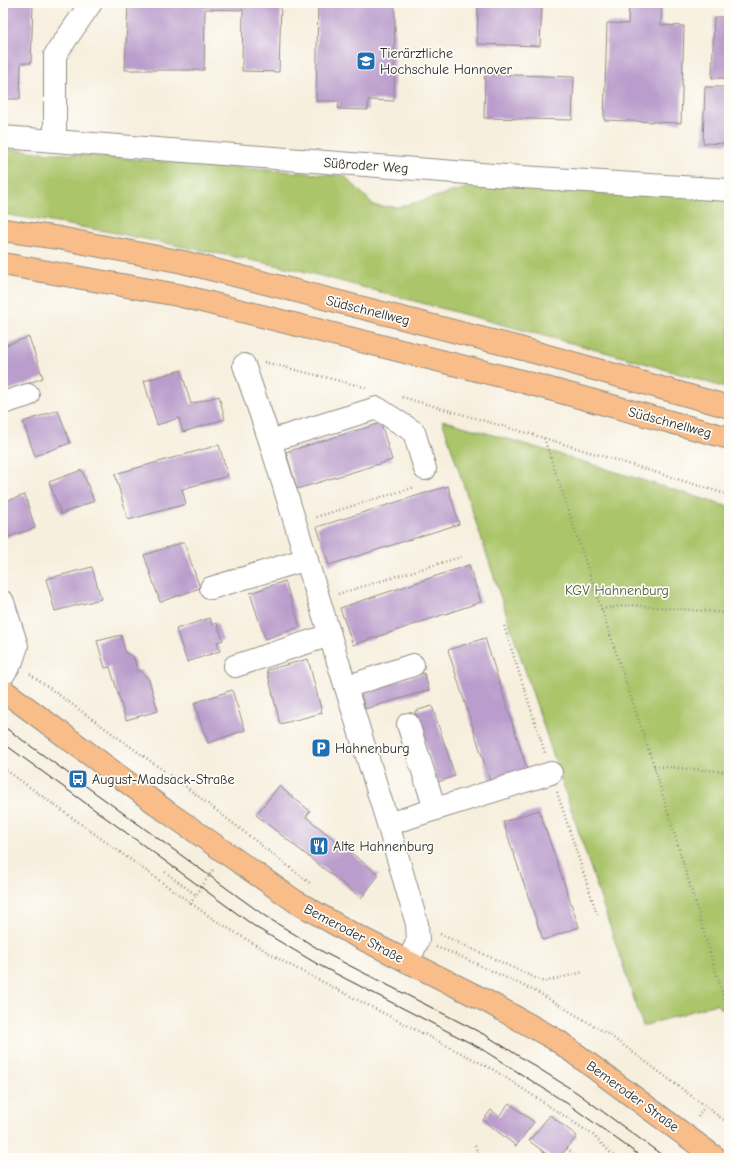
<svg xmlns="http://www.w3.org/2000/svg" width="732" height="1161" font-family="'Comic Neue',sans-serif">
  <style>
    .green { fill: #abc56b; stroke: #6b784b }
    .building { fill: #ba9dcc }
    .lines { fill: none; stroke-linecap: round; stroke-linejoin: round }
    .minor-casing { stroke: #918d84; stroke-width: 24 }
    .major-casing { stroke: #918d84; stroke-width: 24 }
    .highway-casing { stroke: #918d84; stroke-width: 24 }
    .path { stroke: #918d84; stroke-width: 2.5; stroke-dasharray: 1 3; stroke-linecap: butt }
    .minor { stroke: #fff; stroke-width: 22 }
    .major { stroke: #f8bd89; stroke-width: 22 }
    .highway { stroke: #f8bd89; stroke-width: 22 }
    .tram { stroke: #2b2b2b; stroke-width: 1 }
    .labels { text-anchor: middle; stroke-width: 3.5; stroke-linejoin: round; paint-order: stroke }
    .poi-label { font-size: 14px; fill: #2b2b2b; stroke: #fdfcf7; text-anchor: start }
    .street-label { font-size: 14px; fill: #2b2b2b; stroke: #fdfcf7 }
    .park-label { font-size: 14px; fill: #51593e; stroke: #fdfcf7 }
  </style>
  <rect width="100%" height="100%" fill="#fdfcf7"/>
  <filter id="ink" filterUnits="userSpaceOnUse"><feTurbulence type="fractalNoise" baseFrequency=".025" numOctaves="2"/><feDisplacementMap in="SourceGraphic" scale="8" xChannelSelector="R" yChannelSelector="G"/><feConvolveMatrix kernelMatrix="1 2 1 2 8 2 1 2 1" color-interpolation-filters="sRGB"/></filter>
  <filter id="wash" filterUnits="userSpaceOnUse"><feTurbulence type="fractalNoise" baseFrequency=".012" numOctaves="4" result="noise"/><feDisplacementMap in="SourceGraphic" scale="16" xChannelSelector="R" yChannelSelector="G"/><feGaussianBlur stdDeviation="0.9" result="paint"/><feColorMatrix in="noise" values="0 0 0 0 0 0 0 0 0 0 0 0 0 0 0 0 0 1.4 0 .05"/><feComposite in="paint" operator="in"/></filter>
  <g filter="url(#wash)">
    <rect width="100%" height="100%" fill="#f7efde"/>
    <path class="green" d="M 3,149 L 345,176 L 375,206 L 400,207 L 490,181 L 729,195 L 729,389 L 634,360 L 295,269 L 110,232 L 3,214 Z
      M 442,420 L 555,453 L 729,507 L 729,1015 L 716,1004 L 643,1026 Z"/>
    <g id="blocks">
      <path class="building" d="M 3,3 L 33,3 L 31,63 L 21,63 L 20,99 L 3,99 Z
        M 128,3 L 281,3 L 279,72 L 242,71 L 243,10 L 205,9 L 204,70 L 125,70 Z
        M 318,3 L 395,3 L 394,101 L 368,100 L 368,110 L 338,109 L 339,101 L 316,101 Z
        M 478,3 L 542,3 L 540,46 L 477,44 Z
        M 629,3 L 662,3 L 661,25 L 684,26 L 681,123 L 604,120 L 607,23 L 628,24 Z
        M 714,17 L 729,17 L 729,78 L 712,78 Z
        M 485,74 L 574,77 L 572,120 L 484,118 Z
        M 705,87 L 729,87 L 729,144 L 703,143 Z
        M 29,337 L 43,378 L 6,391 L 3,381 L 3,346 Z
        M 181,370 L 191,404 L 219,396 L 225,419 L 183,432 L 179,418 L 157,425 L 144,381 Z
        M 58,410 L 70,443 L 35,456 L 23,422 Z
        M 381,423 L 392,460 L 297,489 L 286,452 Z
        M 219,445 L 228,476 L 182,489 L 186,504 L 128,520 L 115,474 Z
        M 82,470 L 94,501 L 61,514 L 49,482 Z
        M 448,486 L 459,524 L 329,565 L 317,527 Z
        M 25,495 L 35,528 L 5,538 L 3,531 L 3,502 Z
        M 184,542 L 200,588 L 160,602 L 144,555 Z
        M 469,565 L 481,602 L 353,645 L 340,608 Z
        M 92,567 L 101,599 L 55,611 L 46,579 Z
        M 285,581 L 300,627 L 265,639 L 250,593 Z
        M 210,618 L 212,625 L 217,623 L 223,640 L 217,642 L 220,651 L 187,662 L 176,629 Z
        M 121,635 L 125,652 L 134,658 L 137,671 L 140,670 L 149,680 L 158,711 L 126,720 L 110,667 L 105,668 L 97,641 Z
        M 485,638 L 527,769 L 490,781 L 448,650 Z
        M 308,659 L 322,713 L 280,724 L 267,670 Z
        M 424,673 L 429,690 L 365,709 L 360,692 Z
        M 232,690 L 245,730 L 208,743 L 194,703 Z
        M 432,706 L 455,776 L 438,782 L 415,711 Z
        M 279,786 L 310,811 L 306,817 L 379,875 L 361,898 L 256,815 Z
        M 539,810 L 579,927 L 543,940 L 503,822 Z
        M 509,1103 L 534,1122 L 516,1146 L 483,1120 L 491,1110 L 499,1116 Z
        M 550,1115 L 577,1136 L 559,1158 L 552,1158 L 529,1141 Z"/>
    </g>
  </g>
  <g filter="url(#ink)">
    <use href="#blocks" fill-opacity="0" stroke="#918d84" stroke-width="1"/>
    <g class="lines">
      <defs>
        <path id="minor" d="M 3,137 L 506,176 L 729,190
          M 55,141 L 55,55 L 91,3
          M 244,365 L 270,441
          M 3,403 L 28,395
          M 211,588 L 307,559
          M 3,602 L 17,646 L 12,661 L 3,675
          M 235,666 L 330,635
          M 346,687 L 413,665
          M 408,724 L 435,809
          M 388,824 L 551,773
          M 408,962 L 418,940 L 417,924 L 388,824 L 270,441 L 377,408 L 414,432 L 425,469"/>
        <path id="major" d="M 3,690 L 166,811 L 295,901 L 351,933 L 488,1002 L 558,1041 L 716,1158"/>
        <path id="highway" d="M 3,230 L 59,238 L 183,262 L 523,349 L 729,407
          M 3,264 L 178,295 L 517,380 L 729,438"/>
      </defs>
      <use href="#minor" class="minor-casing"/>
      <use href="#major" class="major-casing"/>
      <use href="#highway" class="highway-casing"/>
      <path class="path" d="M 264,362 L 368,388
        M 402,397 L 544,438 L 729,495
        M 544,438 L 654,766 L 724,999 L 729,1004
        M 316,517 L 415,487
        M 338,594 L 464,556
        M 601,609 L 631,605 L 729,613
        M 504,626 L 545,753
        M 30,674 L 185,786 L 311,884
        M 654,766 L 729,772
        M 3,768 L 213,919 L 284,962 L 494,1070 L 593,1135 L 616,1158
        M 557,792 L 598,917
        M 165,872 L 196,895
        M 190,904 L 213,870
        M 440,934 L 544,982 L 583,972
        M 436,947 L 455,954 L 539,993 L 611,1036 L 729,1124
        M 698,1117 L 704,1107
        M 475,1145 L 479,1158
        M 567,1148 L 574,1156 L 573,1158
        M 668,1158 L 672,1152"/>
      <use href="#minor" class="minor"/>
      <use href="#major" class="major"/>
      <use href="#highway" class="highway"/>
      <path class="tram" d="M 3,726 L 265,916 L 325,953 L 487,1036 L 576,1092 L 666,1158
        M 3,743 L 257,928 L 319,965 L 480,1048 L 568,1104 L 643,1158"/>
    </g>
  </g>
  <defs>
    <symbol id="university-square" viewBox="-11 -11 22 22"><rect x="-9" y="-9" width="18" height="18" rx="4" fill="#1f6fb2" stroke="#fdfcf7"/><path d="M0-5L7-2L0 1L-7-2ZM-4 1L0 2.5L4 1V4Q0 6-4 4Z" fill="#fff"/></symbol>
    <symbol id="parking-square" viewBox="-11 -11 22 22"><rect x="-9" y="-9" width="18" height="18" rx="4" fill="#1f6fb2" stroke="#fdfcf7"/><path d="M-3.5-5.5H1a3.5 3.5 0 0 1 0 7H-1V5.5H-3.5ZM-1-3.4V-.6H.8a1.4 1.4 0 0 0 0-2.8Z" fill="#fff"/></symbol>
    <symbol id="bus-square" viewBox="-11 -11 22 22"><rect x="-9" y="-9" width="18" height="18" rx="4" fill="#1f6fb2" stroke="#fdfcf7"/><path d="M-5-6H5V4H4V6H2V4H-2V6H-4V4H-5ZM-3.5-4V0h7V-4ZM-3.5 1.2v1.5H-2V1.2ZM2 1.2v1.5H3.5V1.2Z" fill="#fff"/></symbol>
    <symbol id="restaurant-square" viewBox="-11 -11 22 22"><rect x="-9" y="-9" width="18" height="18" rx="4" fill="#1f6fb2" stroke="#fdfcf7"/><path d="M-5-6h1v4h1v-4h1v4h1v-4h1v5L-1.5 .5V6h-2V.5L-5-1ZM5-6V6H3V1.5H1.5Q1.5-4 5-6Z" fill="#fff"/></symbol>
  </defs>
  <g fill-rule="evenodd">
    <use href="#university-square" x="355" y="50" width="22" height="22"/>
    <use href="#parking-square" x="310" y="737" width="22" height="22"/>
    <use href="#bus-square" x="67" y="768" width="22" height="22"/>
    <use href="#restaurant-square" x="308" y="835" width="22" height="22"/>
  </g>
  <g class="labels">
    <g class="poi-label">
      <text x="380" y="58">Tierärztliche<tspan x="380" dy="16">Hochschule Hannover</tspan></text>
      <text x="335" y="753">Hahnenburg</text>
      <text x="92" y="784">August-Madsack-Straße</text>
      <text x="333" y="851">Alte Hahnenburg</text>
    </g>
    <g class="street-label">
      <text transform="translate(366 165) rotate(4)" y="5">Süßroder Weg</text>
      <text transform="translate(368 310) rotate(14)" y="5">Südschnellweg</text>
      <text transform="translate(670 422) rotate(15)" y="5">Südschnellweg</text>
      <text transform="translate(354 933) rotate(28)" y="5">Bemeroder Straße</text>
      <text transform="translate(633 1096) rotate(36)" y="5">Bemeroder Straße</text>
    </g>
    <g class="park-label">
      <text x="617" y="595">KGV Hahnenburg</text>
    </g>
  </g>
  <rect width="732" height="1161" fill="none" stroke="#fdfcf7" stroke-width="16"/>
</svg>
